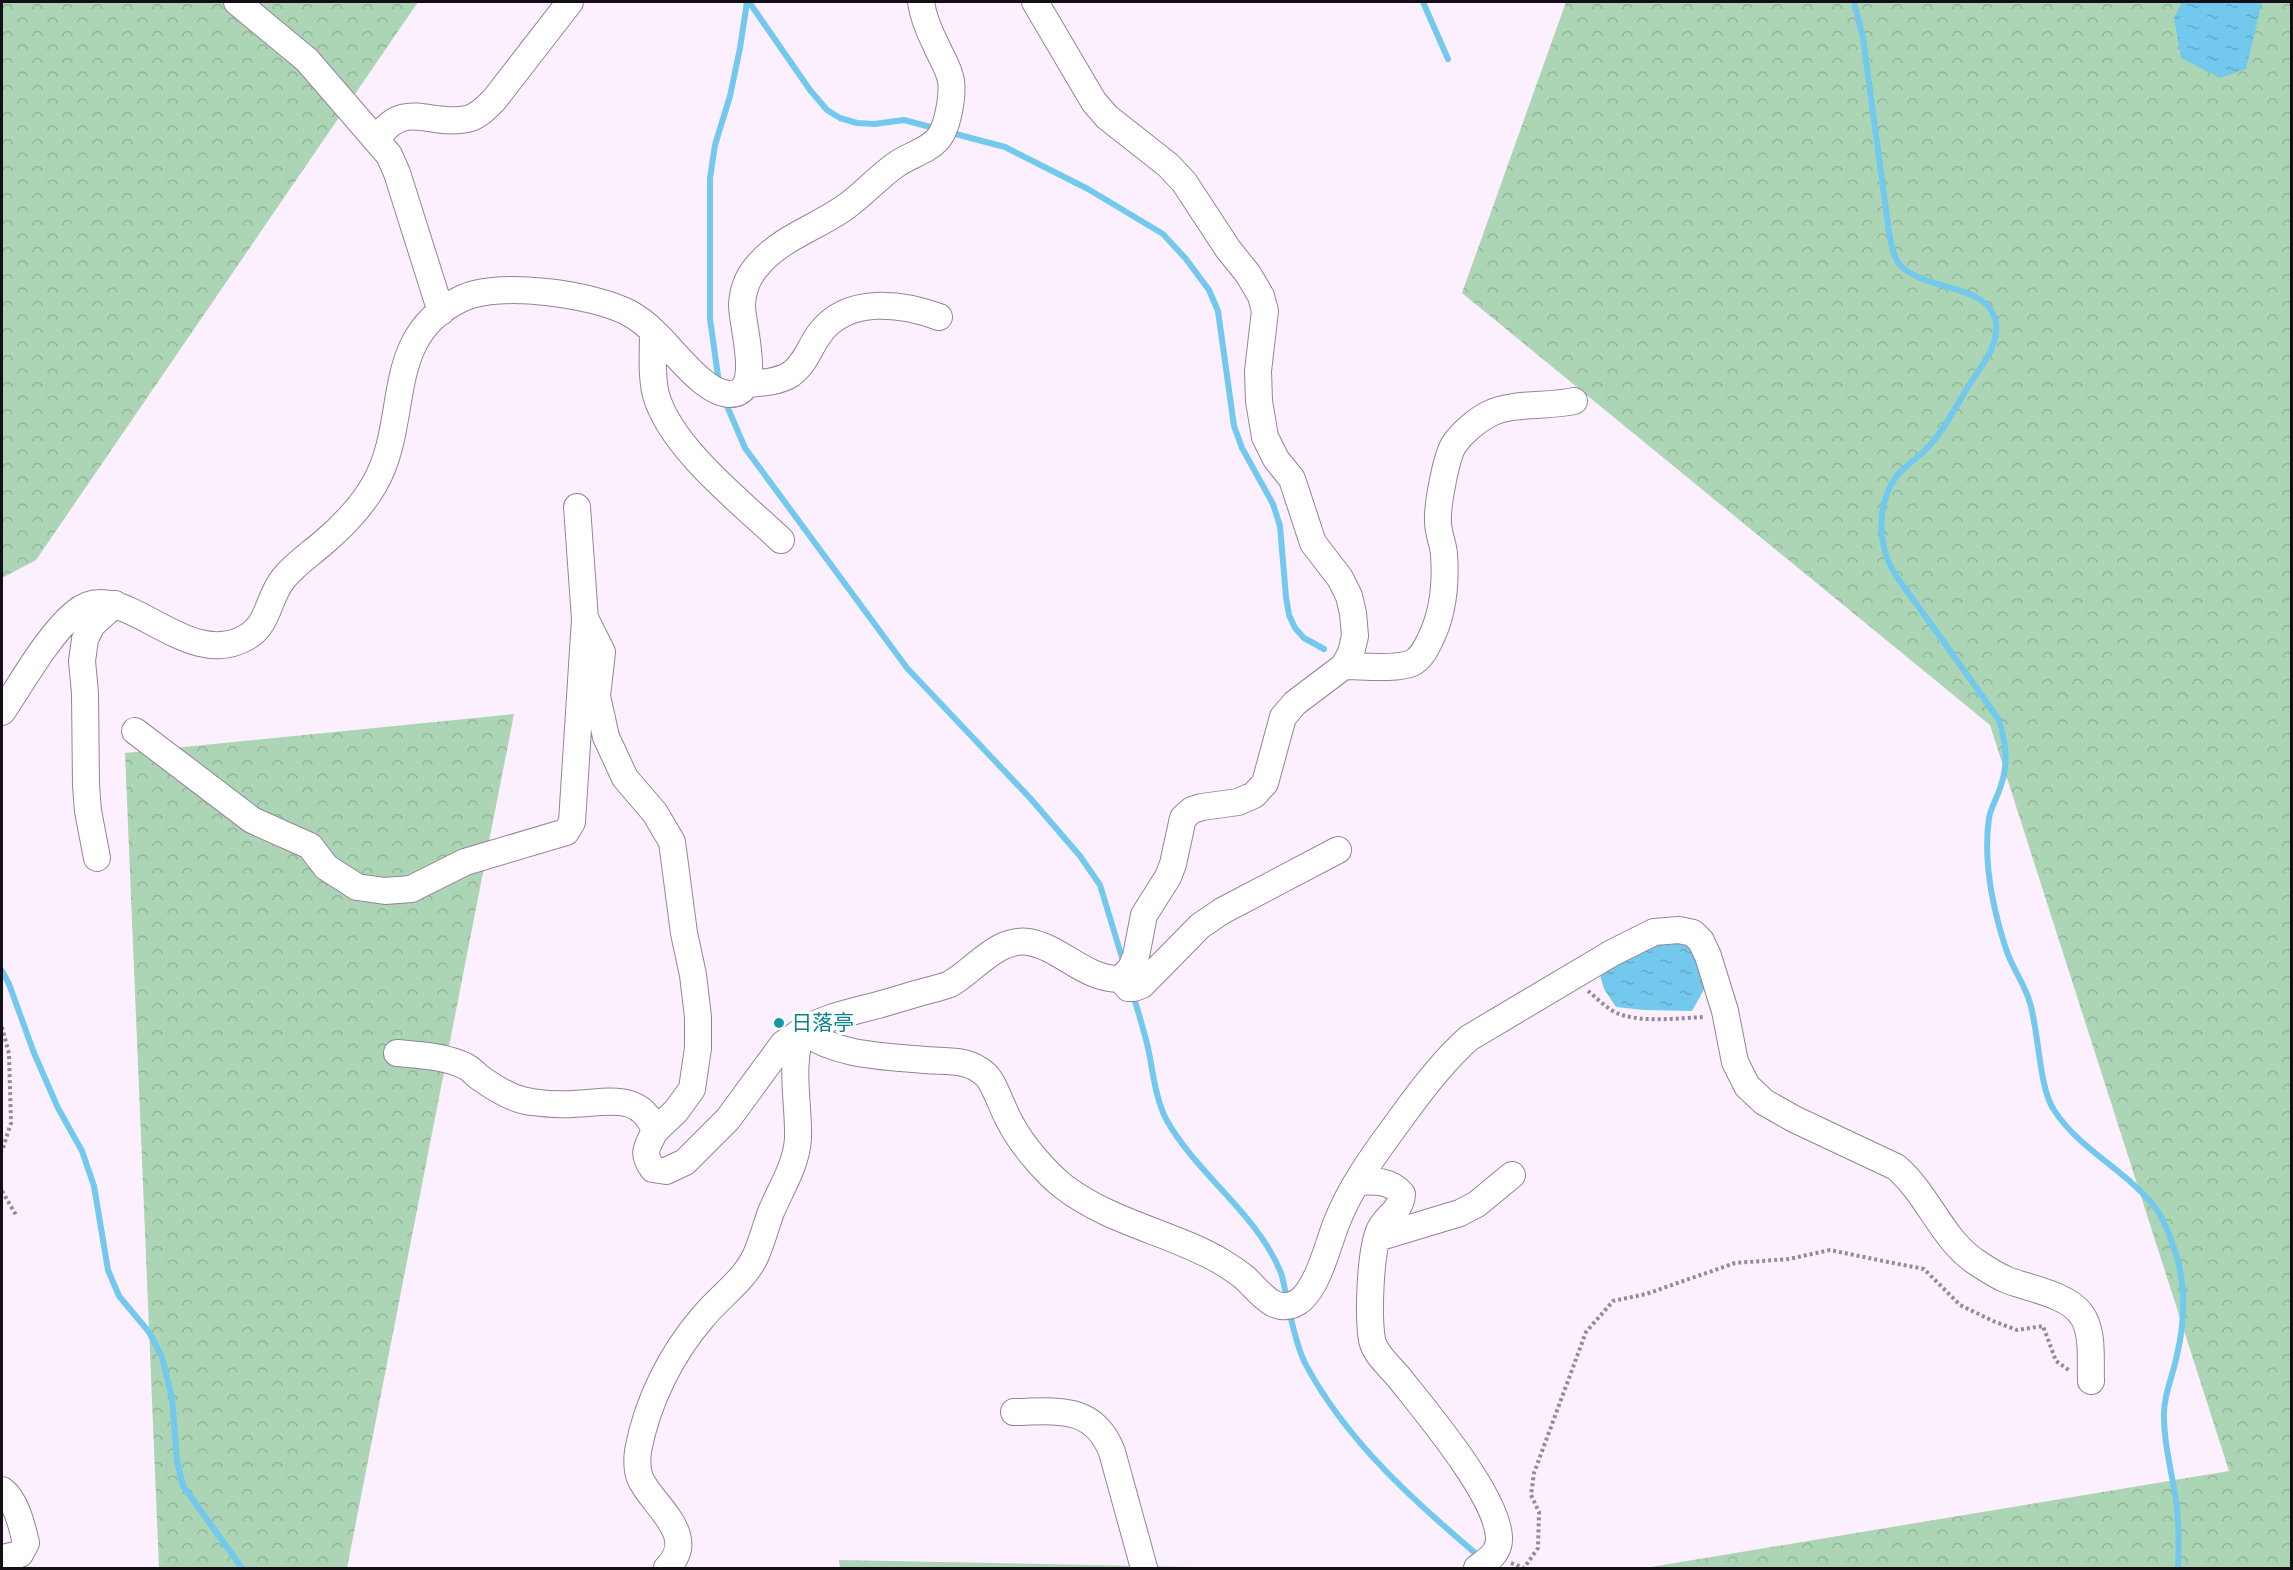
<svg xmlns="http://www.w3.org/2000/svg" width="2293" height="1570" font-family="Jost,'Noto Sans TC',sans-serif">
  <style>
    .forest { fill: url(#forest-crowns) }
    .water { fill: url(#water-ripples) }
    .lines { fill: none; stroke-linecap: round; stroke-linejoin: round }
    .stream { stroke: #72c9ed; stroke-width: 6 }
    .minor-casing { stroke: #958399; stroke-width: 28 }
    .path { stroke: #948a95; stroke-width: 4; stroke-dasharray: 3 3; stroke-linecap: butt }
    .minor { stroke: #fff; stroke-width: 26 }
    .culture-dot { fill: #0f9aa8; stroke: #fff; stroke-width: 2 }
    .labels { text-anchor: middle; stroke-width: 6; stroke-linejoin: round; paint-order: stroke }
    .culture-label { font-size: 21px; fill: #0d838f; stroke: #fff; text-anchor: start }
  </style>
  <defs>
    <pattern id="forest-crowns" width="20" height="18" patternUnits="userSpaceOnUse" patternTransform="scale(1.5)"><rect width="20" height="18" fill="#abd5b4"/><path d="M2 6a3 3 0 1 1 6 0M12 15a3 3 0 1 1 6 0" fill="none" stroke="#92b69a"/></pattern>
    <pattern id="water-ripples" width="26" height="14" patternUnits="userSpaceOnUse" patternTransform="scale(1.5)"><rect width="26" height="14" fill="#72c9ed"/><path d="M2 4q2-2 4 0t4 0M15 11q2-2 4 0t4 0" fill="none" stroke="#62abca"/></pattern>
  </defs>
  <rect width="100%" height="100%" fill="#fcf0fe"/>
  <path class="forest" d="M 2,2 L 418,2 L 36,560 L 2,578 Z
    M 1566,2 L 2291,2 L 2291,1568 L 1645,1568 L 2229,1471 L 1990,725 L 1462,293 Z
    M 514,714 L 347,1568 L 159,1568 L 125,753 Z
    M 839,1560 L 1238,1568 L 840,1568 Z"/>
  <path class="water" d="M 2182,2 L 2262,2 L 2246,69 L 2220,78 L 2181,58 L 2174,18 Z
    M 1667,937 L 1691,945 L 1706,986 L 1692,1011 L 1644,1010 L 1616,1007 L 1604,989 L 1600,975 L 1649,942 Z"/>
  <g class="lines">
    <path class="stream" d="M 749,2 L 810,90 L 827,110 L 840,118 L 857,123 L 874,124 L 904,120 L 938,129
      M 1423,2 L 1448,59
      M 1854,2 L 1863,38 L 1889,232 C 1891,243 1893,258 1901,266 C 1927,292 1991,283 1996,324 C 1999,346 1980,368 1969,385 C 1957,405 1945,429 1929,446 C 1917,460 1899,468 1891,485 C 1880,507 1879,532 1886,555 C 1892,574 1909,593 1920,609 C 1947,646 1973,683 1999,720 C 2006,744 2009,764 2000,788 C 1997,798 1991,807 1989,818 C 1983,860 1993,909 2006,949 C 2012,968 2025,984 2030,1003 C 2039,1033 2039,1088 2054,1110 C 2081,1152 2131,1172 2159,1213 C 2165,1223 2171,1239 2175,1251 C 2186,1284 2185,1321 2177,1355 C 2173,1376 2163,1396 2164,1418 C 2164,1445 2172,1473 2176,1500 C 2179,1522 2179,1546 2178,1568
      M 948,132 L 1005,147 L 1088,189 L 1163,234 L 1186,259 L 1209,290 L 1218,311 L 1234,426 L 1242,448 L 1273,504 L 1280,526 L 1286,597 L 1289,615 L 1295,628 L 1304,638 L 1324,649
      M 719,383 L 710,319 L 710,178 L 715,145 L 730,96 L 740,48 L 747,2
      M 724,399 L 745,448 L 907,668 L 1030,798 L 1080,856 L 1100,885 L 1124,964
      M 2,971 L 9,984 L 34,1053 L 58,1108 L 82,1151 L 94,1186 L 108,1270 L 119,1296 L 149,1332 L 162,1357 L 172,1398 L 177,1461 L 183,1486 L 242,1568
      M 1133,994 C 1138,1012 1144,1030 1148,1048 C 1153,1071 1155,1097 1166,1119 C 1197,1175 1257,1213 1281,1273 C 1284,1282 1285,1291 1287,1300
      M 1289,1310 C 1293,1327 1297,1347 1305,1363 C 1346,1441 1415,1502 1481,1558"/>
    <defs>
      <path id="minor" d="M 237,2 L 307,60 L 389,155 L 397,173 L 441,312
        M 377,139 C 404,98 430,127 467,119 C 478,117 486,108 494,100 L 570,2
        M 653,331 C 653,352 651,376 656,395 C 671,448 742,503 781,540
        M 747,384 C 761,383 779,382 791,374 C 806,363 810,346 820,333 C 848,296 901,303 939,317
        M 586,620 L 602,652 L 597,696 L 606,737 L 625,778 L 655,813 L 672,842 L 684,933 L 693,975 L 698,1017 L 698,1048 L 692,1089 L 676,1111 L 655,1131
        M 1344,666 C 1362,666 1396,670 1412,663 C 1422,658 1426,648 1431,638 C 1443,613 1446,582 1444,554 C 1443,543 1438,533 1438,522 C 1437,507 1446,455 1455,443 C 1463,432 1477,420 1489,414 C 1512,402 1549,407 1574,401
        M 2,712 C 21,684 49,634 75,613 C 122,572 184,674 247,637 C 269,624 268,598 283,579 C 294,565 309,555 323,543 C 342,527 361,507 374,485 C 412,420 380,336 463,298 C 500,281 593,294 629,313 C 638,318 647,325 654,332 C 673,349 704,394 730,394 C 765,394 741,324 742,304 C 743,289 749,274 760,263 C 782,238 817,227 844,208 C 863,195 878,177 897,164 C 910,155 927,151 937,140 C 948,129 953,95 951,81 C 949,68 941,57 936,45 C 929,31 923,17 921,2
        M 135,731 L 252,820 L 310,846 L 326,867 L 357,887 L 385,891 L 411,889 L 465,862 L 566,832 L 572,822 L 585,619 L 577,507
        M 97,858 L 88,811 L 86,785 L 85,693 L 82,661 L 85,639 L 92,625 L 115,604
        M 1121,979 L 1128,988 L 1134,988 L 1142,985 L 1200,926 L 1222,911 L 1338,850
        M 397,1053 C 419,1055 445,1056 465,1066 C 470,1068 474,1073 479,1077 C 494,1088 513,1100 532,1102 C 546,1104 559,1105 573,1104 C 606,1103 641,1091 655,1131 C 647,1147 641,1153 653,1169 L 666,1171 L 685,1162 L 728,1119 L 783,1044 L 802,1031 C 838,1056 882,1056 925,1060 C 948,1062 968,1058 986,1075 C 995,1084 1003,1111 1011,1124 C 1022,1145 1046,1173 1064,1187 C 1111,1223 1173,1233 1222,1262 C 1230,1267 1238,1272 1245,1278 C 1260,1292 1275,1316 1298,1302 C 1317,1290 1328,1245 1336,1224 C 1351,1185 1376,1152 1401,1118 C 1421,1090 1443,1061 1469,1038 L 1612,953 L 1654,932 L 1679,930 L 1693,933 L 1701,941 L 1708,956 L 1725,1011 L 1735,1062 L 1747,1086 L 1764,1102 L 1794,1119 L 1896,1167 C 1929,1195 1942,1241 1979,1264 C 1988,1270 1998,1276 2007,1280 C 2028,1288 2068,1295 2081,1314 C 2094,1331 2090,1360 2091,1381
        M 1357,1182 C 1376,1181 1390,1180 1402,1194 C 1401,1212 1385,1216 1379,1231 C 1370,1254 1368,1316 1372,1340 C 1375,1355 1392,1368 1401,1380 C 1428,1414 1497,1496 1499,1537 C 1500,1553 1488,1560 1477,1568
        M 1377,1238 L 1460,1213 L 1477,1204 L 1512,1175
        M 1014,1412 C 1057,1411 1094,1405 1112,1452 L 1144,1568
        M 2,1490 C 16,1500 22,1526 26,1543 L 20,1554 L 2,1558
        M 667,1568 C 700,1535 652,1506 640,1478 C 637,1470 637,1459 638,1451 C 647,1402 671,1354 703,1317 C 720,1296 745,1280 756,1255 C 762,1241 766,1226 771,1212 C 781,1188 796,1166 798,1139 C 799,1102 789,1067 802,1031 C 822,1019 843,1014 866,1008 C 884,1004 901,998 919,993 C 929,990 940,988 950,984 C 974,971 997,937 1029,942 C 1062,948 1085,980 1121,979 L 1131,968 L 1136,956 L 1144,915 L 1168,877 L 1173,864 L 1183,818 L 1192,810 L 1202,807 L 1238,802 L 1254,795 L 1265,783 L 1283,717 L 1295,703 L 1344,666 L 1351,653 L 1355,636 L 1353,613 L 1349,596 L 1340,578 L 1313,543 L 1292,479 L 1276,459 L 1265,437 L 1259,401 L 1258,371 L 1265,311 L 1261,296 L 1248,274 L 1228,249 L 1184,182 L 1168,165 L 1107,117 L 1094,102 L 1035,2"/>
    </defs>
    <use href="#minor" class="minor-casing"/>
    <path class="path" d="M 1588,991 C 1597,998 1608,1010 1619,1014 C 1645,1023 1677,1018 1705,1017
      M 2,1027 L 9,1054 L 11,1123 L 2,1151
      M 2,1191 L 16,1215
      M 1511,1563 L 1524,1568 L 1538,1548 L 1539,1512 L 1531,1495 L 1534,1473 L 1586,1332 L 1613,1301 L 1646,1294 L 1735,1263 L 1789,1259 L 1830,1250 L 1888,1262 L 1924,1269 L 1960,1305 L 1993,1321 L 2017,1330 L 2043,1326 L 2056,1361 L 2070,1371"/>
    <use href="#minor" class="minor"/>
  </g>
  <circle class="culture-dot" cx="779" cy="1023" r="6"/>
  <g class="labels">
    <g class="culture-label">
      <text x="791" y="1030">日落亭</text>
    </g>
  </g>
  <rect width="2293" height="1570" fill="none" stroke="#150e16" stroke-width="6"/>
</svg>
